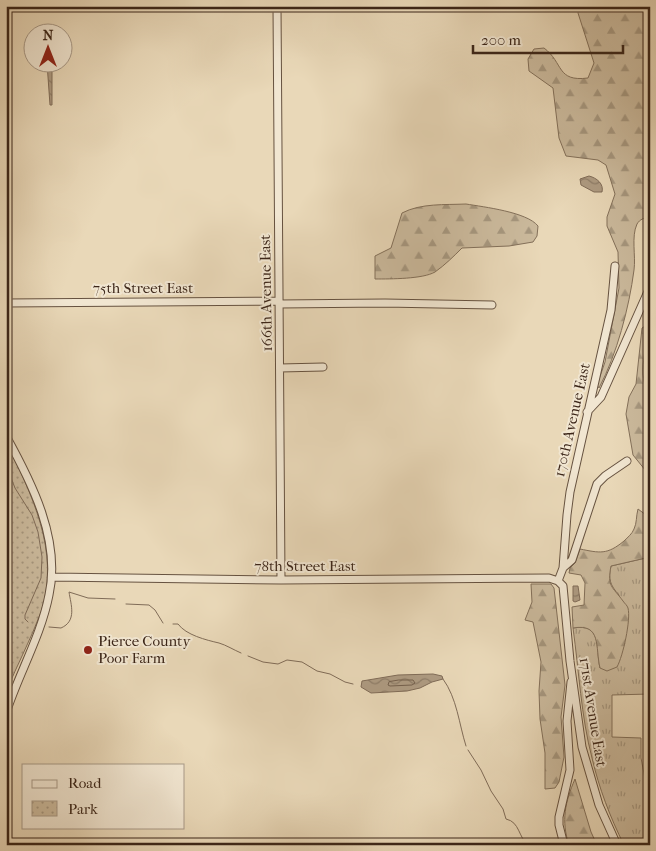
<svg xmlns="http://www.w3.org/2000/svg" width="656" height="851" font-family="'IM FELL French Canon',serif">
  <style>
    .grass { fill: url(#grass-tufts); stroke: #83705a }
    .forest { fill: url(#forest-firs); stroke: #83705a }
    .park { fill: url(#park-dots); stroke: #83705a }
    .water { fill: url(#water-waves); stroke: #806c58 }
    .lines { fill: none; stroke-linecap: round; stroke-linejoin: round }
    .shore { stroke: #74604d; stroke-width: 1 }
    .stream { stroke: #806c58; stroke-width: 1 }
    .minor-casing { stroke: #665240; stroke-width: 9 }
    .minor { stroke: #f1e6d1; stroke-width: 7 }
    .poi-dot { fill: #8f2418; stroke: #f1e6d1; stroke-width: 2 }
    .labels { text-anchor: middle; stroke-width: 4; stroke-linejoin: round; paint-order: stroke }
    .street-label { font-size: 15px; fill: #3b2518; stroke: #f1e6d1 }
    .poi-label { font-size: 15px; fill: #3b2518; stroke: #f1e6d1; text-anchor: start }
  </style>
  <defs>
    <pattern id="grass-tufts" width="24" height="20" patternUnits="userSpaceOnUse" patternTransform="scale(1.25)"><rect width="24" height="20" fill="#cbba9d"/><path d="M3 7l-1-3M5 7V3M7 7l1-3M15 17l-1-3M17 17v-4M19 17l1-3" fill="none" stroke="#a6977f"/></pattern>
    <pattern id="forest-firs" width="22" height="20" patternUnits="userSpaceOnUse" patternTransform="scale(1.25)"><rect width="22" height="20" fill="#cbba9d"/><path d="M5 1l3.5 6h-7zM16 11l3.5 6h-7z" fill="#a6977f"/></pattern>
    <pattern id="park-dots" width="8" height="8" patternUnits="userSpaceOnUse" patternTransform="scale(1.25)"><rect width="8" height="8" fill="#cbba9d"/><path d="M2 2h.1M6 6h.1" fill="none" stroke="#a6977f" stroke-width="1.8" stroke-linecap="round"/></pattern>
    <pattern id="water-waves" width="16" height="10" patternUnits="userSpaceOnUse" patternTransform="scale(1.25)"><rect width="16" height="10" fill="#ae9b82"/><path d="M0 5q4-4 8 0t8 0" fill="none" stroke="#8f7e69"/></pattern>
  </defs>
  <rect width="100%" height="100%" fill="#e9d8b8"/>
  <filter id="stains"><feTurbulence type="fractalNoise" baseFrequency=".004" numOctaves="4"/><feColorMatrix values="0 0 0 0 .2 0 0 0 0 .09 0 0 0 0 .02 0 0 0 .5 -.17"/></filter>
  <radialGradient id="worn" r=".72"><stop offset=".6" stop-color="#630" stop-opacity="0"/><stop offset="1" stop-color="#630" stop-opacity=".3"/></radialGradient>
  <path class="grass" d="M 650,557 L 650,694 L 612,695 L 612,737 L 641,738 L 641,758 L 646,784 L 650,791 L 650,823 L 648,834 L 643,839 L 644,845 L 624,845 C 610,817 599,788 592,758 C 581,716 579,671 573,628 C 603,623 595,647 600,668 L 619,595 C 610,585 608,579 611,566 Z"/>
  <path class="forest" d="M 578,6 L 650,6 L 650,217 C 644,218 640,219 637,224 C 631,237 636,256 634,270 C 629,308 617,354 599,388 L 597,385 L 605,362 L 619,288 L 618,252 L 607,226 L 607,217 L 615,194 L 606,165 L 598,160 L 566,156 L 559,138 L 553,88 L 529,71 L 528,59 L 534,49 L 544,48 C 564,63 556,82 588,78 L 594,63 L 578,13 Z
    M 466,204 C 484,207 527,212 538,226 L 537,236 L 533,242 L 509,246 L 462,248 C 454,256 445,265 435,272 C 423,279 391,279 375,279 L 375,256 L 391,248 L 402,213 C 421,203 445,205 466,204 Z
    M 647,325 C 649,344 635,377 650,393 L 650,476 L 633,455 L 626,414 L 629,397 L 636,384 L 642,328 Z
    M 638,509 L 650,518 L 650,557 L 611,566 C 607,587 612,586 623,601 C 625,604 627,605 628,608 C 631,620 623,656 617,667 L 607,671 L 600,668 C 595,647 602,623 573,628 L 572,607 L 584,605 L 585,583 L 581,575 L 569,573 L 570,568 L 575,563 L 580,549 C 600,553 607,555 624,541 C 628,537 632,534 634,529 C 637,523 636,516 638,509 Z
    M 531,584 L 551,584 L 554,588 L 565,685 L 561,717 L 564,757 L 559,782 L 555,788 L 545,789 L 545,753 L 540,719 L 539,691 L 541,662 L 533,622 L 525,620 L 532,602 Z
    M 575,779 L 591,832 L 597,845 L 569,845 C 561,821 565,802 575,779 Z"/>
  <path class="park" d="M 6,441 C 31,494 61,551 41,612 C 31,639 17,665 6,692 Z"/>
  <path class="water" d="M 47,63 L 52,63 L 52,105 L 50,105 Z
    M 589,176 C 597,178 604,184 602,192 L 594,192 L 581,185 L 580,179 Z
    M 573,586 L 578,586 L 580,600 L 575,602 L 573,601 Z
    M 433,674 L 442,676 L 443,679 L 432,682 L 420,688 L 407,691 L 371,693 L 361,687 L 362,681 L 398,675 Z"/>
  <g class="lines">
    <path class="shore" d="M 399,680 L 413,680 L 415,683 L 412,685 L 390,686 L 388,685 L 389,682 Z"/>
    <path class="stream" d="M 6,465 L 15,488 L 32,515 L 38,532 L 42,557 L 41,578 L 25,615 L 25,619 L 28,622
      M 126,604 L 149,605 L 155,610 L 163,623
      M 173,624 L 178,624 C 186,635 206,640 219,643 C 226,645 234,650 241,653
      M 49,627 L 61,628 C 77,621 71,605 69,592 L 88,598 L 115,599
      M 248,656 L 263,662 L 278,664 L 287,660 L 302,662 L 317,671 L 330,674 L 345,682 L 353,684
      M 443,679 C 457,698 459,724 466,746
      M 468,750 L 481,770 L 491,791 L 503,809 L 506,819 C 520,822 518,837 528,845"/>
    <defs>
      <path id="minor" d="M 277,6 L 281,580
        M 6,303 L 279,301
        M 279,304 L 385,303 L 492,305
        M 280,368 L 323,367
        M 587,412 L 601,397 L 650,287
        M 6,436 C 32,483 61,540 49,595 C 41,636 19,673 6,713
        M 563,568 L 572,560 L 597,484 L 605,476 L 627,461
        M 52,577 L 281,580 L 549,578 L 558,581
        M 558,581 L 563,568 L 567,515 L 570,492 L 611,310 L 615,266
        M 558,581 L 563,586 L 570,661 L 582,747 L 599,805 L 617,845
        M 564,845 L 559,825 L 559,817 L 570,770 L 567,721 L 571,682"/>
    </defs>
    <use href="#minor" class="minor-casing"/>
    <use href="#minor" class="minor"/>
  </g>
  <circle class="poi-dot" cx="88" cy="650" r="5"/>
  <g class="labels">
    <g class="street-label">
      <text x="143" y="293">75th Street East</text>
      <text transform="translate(266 293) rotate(-91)" y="5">166th Avenue East</text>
      <text transform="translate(572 420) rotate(-77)" y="5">170th Avenue East</text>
      <text x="305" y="571">78th Street East</text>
      <text transform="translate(593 712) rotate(81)" y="5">171st Avenue East</text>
    </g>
    <g class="poi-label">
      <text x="98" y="646">Pierce County<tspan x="98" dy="17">Poor Farm</tspan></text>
    </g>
  </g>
  <rect width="656" height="851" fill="none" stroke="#e9d8b8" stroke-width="25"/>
  <rect x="8" y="8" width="641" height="836" fill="none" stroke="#3b2518" stroke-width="2.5"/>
  <rect x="12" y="12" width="631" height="826" fill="none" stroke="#3b2518"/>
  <rect x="22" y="764" width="162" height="65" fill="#f1e6d1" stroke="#a89987"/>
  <rect x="32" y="780" width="25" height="8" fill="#f1e6d1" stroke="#a89987"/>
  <text x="68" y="788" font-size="15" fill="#3b2518">Road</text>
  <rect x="32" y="801" width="25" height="15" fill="url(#park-dots)" stroke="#a89987"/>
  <text x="68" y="814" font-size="15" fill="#3b2518">Park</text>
  <g transform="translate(48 48)"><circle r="24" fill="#f1e6d1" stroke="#a89987"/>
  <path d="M0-4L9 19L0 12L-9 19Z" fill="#8f2418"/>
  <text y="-8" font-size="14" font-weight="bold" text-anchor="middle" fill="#3b2518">N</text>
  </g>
  <path d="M473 45v8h150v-8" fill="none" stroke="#3b2518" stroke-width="2.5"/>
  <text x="481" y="45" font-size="15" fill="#3b2518" stroke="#f1e6d1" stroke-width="4" paint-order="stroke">200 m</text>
  <rect width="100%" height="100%" filter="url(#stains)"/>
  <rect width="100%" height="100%" fill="url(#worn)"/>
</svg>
